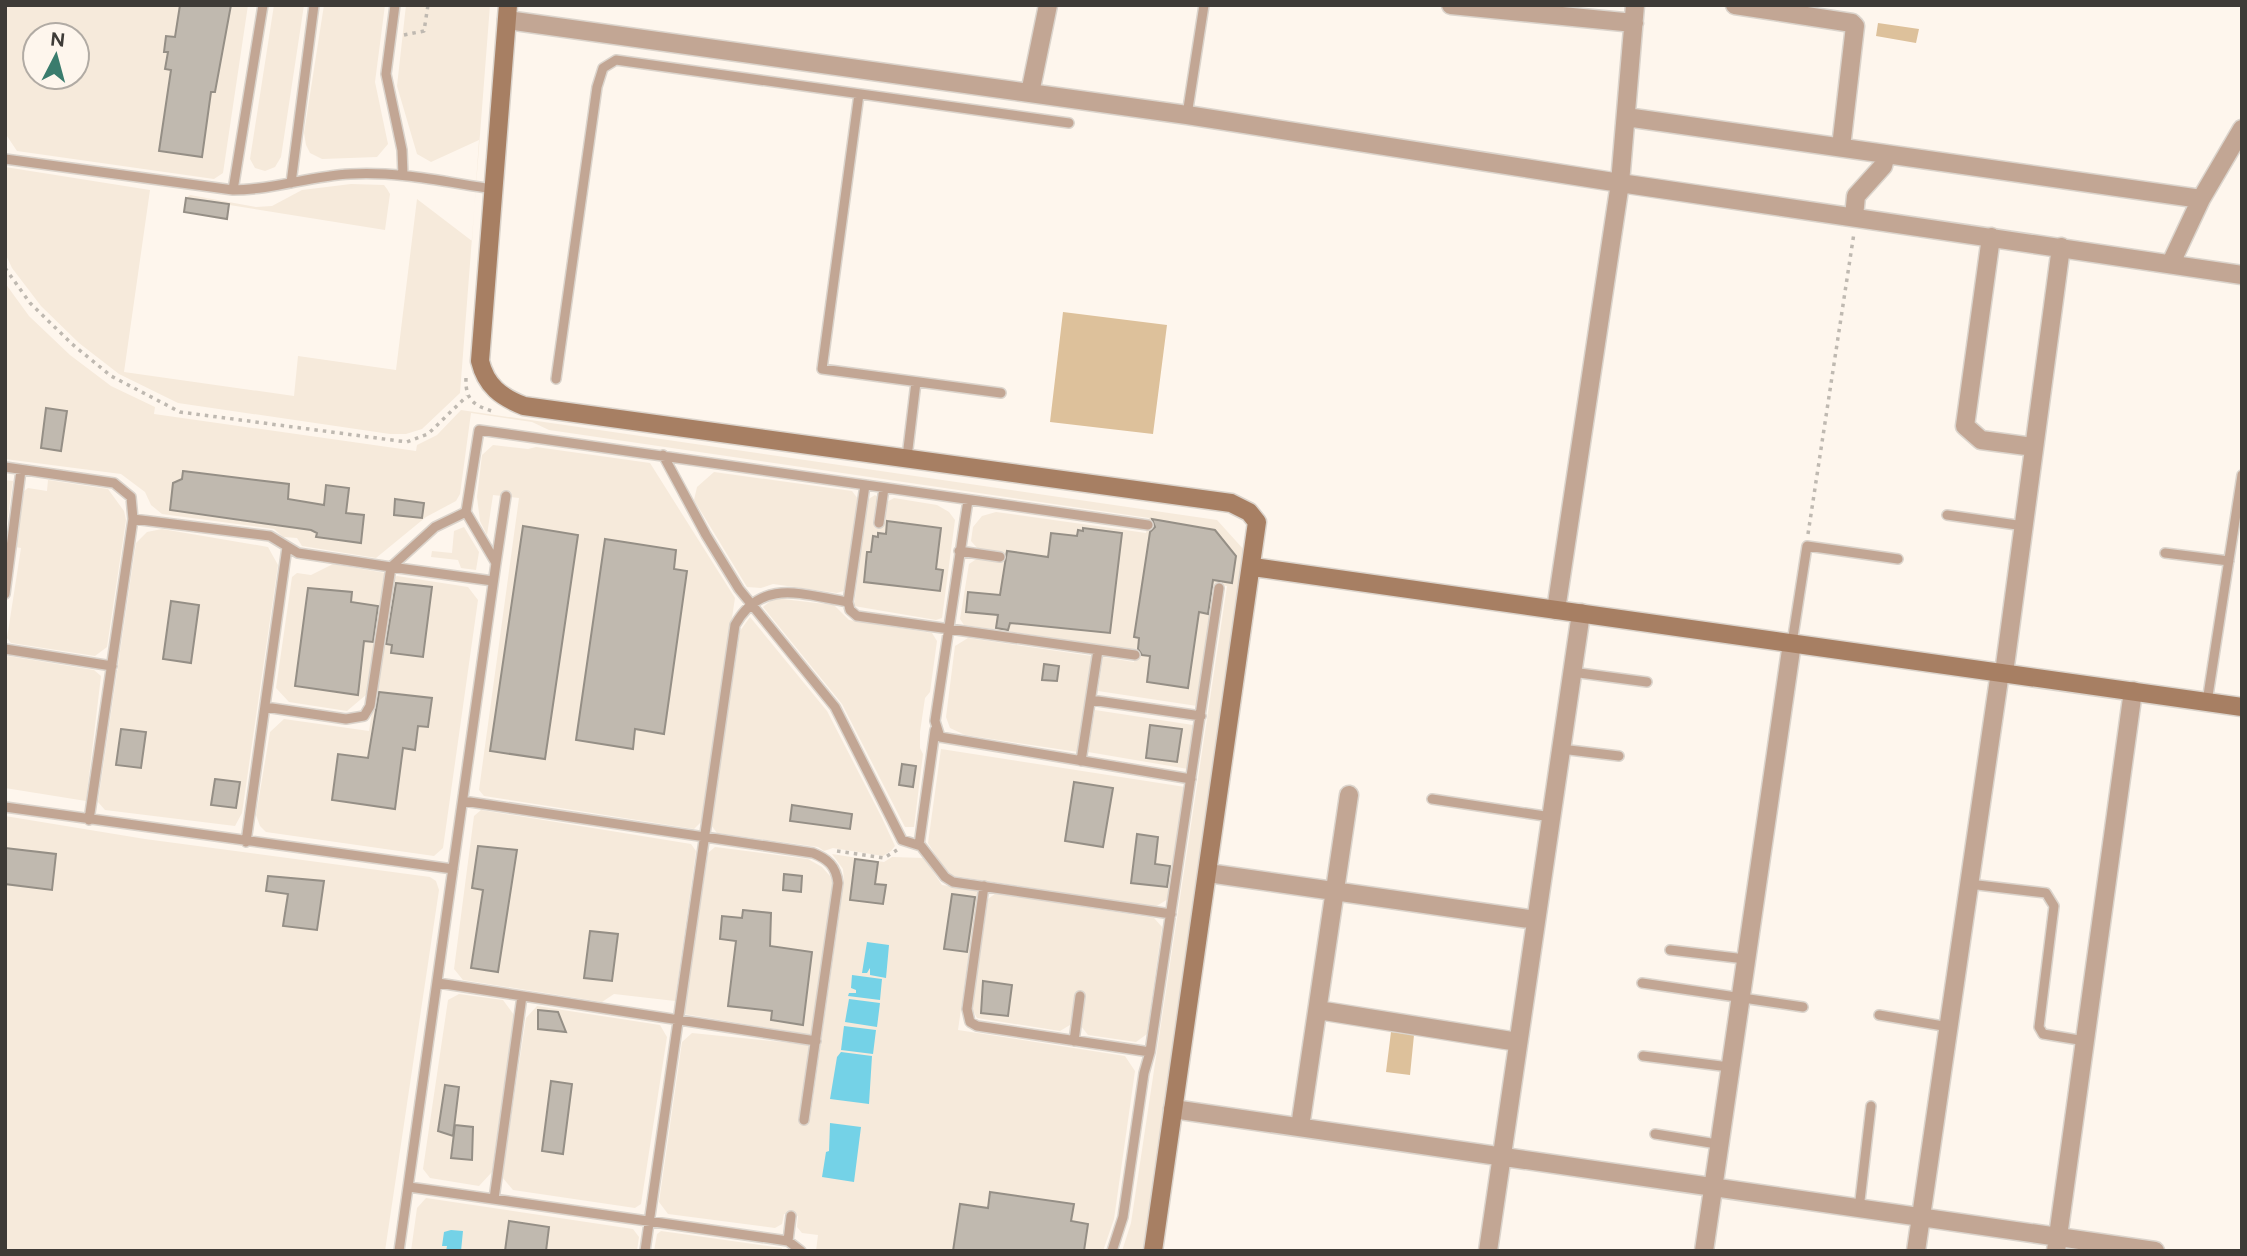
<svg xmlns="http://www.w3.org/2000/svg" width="2247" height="1256" font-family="Figtree,sans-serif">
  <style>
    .built { fill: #f6eadb; fill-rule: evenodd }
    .green { fill: #ddc19b }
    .water { fill: #74d2e7 }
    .building { fill: #c0b9af; stroke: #958f86; stroke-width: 2 }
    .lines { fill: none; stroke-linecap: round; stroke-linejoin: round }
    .lane-casing { stroke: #dbd4cc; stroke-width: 12 }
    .street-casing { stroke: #dbd4cc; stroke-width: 21 }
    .secondary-casing { stroke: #dbd4cc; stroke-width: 21 }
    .path { stroke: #bfb9b1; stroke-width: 3.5; stroke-dasharray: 3.5 5; stroke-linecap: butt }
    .lane { stroke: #c2a694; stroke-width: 9 }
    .street { stroke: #c2a694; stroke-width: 18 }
    .secondary { stroke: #a77f63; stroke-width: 18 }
  </style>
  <rect width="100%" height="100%" fill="#fef6ed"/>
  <path class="built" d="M 5,5 L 248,5 L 223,173 L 214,179 L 17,151 L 5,133 ZM 35,35 L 77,35 L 77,77 L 35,77 Z
    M 274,5 L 304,5 L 281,157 L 275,167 L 265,171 L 255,168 L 250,159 Z
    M 324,5 L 385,5 L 375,82 L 388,144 L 377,157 L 322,159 L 310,153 L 306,145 L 304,133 Z
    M 406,5 L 490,5 L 460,393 L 422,429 L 406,434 L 390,434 L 178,403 L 119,374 L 79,343 L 41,306 L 12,268 L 5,253 L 5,167 L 150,190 L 124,372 L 294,396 L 298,356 L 396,370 L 417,199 L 472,241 L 479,140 L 431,162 L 417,154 L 397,86 Z
    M 351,184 L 384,185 L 387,189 L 390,194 L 385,230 L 186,198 L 190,195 L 256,207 L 272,206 L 302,190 Z
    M 5,283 L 29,316 L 70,355 L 111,386 L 155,407 L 154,414 L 416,451 L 417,445 L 437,435 L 461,410 L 1217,520 L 1245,551 L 1144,1251 L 1122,1251 L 1131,1223 L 1227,586 L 1216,584 L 1197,706 L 1098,691 L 1103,657 L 1134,662 L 1136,650 L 964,625 L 960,619 L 969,564 L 978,558 L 979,550 L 971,541 L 973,527 L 982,516 L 996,512 L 1146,533 L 1149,518 L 549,430 L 532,422 L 471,413 L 460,494 L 456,501 L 426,517 L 376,558 L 302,546 L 297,538 L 283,537 L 274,529 L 162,514 L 151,505 L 145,492 L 121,474 L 5,459 Z
    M 493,445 L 528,449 L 536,447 L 650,463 L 735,598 L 701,822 L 694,829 L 484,796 L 479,790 L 519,498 L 493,495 L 487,535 L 480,521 L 477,497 L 482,455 Z
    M 714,472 L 852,491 L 858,499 L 844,591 L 837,593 L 773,584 L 761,588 L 747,587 L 694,500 L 697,487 Z
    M 5,480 L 13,481 L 5,538 Z
    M 48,480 L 108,489 L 124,511 L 126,520 L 107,647 L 95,656 L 11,643 L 7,638 L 21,548 L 15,547 L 23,492 L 28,488 L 47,491 Z
    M 875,495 L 885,503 L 894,498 L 937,505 L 949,512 L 955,520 L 942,618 L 936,620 L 854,606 L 867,500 Z
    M 464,527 L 479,552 L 476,570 L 461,568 L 458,560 L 431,557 L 432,551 L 452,553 L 454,531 Z
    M 162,529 L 268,547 L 278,565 L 242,813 L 235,826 L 105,810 L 98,802 L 136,543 L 147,532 Z
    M 333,564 L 385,573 L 367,694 L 347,711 L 289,702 L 276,688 L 292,577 L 297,573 L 311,575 Z
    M 397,576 L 468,587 L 478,600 L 443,848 L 434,856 L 266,832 L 260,826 L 256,815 L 270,732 L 284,719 L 369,731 L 393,578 Z
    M 774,598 L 834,605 L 849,620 L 932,633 L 937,641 L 930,692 L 925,698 L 920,732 L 920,748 L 923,754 L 914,827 L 905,827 L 842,704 L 763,607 Z
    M 750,617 L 827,711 L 881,816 L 895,846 L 891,851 L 883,856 L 833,848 L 824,851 L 818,847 L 717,833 L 711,825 L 740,631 Z
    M 968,638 L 1092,656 L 1078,752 L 965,735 L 950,728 L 946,717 L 955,646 Z
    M 8,656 L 94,670 L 101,676 L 86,801 L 5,788 L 5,658 Z
    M 1095,710 L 1193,725 L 1188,769 L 1088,752 Z
    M 941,749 L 1185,787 L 1168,899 L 1155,907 L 948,875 L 928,843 Z
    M 481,810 L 691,844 L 696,851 L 675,1001 L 614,994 L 602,1002 L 463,980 L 454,969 L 474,816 Z
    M 5,816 L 145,839 L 430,877 L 436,881 L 439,890 L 385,1251 L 5,1251 Z
    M 715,847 L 808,859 L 822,867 L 830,876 L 833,884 L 812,1035 L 684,1014 L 708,853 Z
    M 832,854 L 884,862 L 892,857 L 924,858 L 942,885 L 978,890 L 958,1030 L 1125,1056 L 1135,1071 L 1114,1219 L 1103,1251 L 816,1251 L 818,1235 L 802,1233 L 797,1227 L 798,1216 L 784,1214 L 782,1224 L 775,1228 L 668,1214 L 659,1202 L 682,1042 L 692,1033 L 810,1045 L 799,1119 L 810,1120 L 844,881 L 843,869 Z
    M 996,893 L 1154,918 L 1162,927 L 1147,1034 L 1136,1042 L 1088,1035 L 1081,1026 L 1085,997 L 1075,996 L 1070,1025 L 1060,1031 L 977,1018 L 972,1009 L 988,899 Z
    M 459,994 L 503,1000 L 514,1015 L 492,1172 L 479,1186 L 430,1178 L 423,1169 L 448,1000 Z
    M 537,1006 L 660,1025 L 667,1037 L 641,1204 L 635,1208 L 513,1190 L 502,1177 L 526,1018 Z
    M 426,1198 L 633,1229 L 639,1237 L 637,1251 L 411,1251 L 417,1208 Z
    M 661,1231 L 782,1248 L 781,1251 L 654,1251 L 657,1234 Z"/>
  <path class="green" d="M 1878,23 L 1919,29 L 1916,43 L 1876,36 Z
    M 1063,312 L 1167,325 L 1153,434 L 1050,422 Z
    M 1391,1032 L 1414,1035 L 1410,1075 L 1386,1072 Z"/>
  <path class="water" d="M 867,942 L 889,945 L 886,978 L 870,975 L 870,968 L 867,973 L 862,973 Z
    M 852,975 L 882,979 L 880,1000 L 848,996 L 849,993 L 856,993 L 856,990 L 851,988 Z
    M 849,999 L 880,1003 L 877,1027 L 845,1022 Z
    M 844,1026 L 876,1030 L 873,1054 L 841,1050 Z
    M 841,1052 L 872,1056 L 869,1104 L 830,1099 L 837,1057 Z
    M 830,1123 L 861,1127 L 854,1182 L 822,1177 L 826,1152 L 829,1151 Z
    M 451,1230 L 463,1231 L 461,1251 L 446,1251 L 447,1246 L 442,1246 L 444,1232 Z"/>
  <path class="building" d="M 180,5 L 231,5 L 215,92 L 211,92 L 202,157 L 159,151 L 171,70 L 165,69 L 168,52 L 164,52 L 166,36 L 175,37 Z
    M 186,198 L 229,204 L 227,219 L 184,212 Z
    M 46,408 L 67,411 L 61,451 L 41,448 Z
    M 183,471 L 289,484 L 288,499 L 324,505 L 326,485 L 349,488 L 346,513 L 364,515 L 361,543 L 316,537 L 317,533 L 311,530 L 170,510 L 173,483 L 182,479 Z
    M 395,499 L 424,503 L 422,518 L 394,515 Z
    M 1152,519 L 1215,530 L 1236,556 L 1232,583 L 1213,580 L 1208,614 L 1199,612 L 1188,688 L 1147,682 L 1150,656 L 1142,655 L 1138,649 L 1139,638 L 1134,637 L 1150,532 L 1155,527 Z
    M 887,521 L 941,528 L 936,569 L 943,570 L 940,591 L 864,582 L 867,552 L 871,552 L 873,536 L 878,537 L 878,533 L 886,534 Z
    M 523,526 L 578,535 L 545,759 L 490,751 Z
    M 1083,528 L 1122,533 L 1110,633 L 1010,623 L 1008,630 L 996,628 L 998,615 L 966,612 L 968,592 L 1000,595 L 1007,551 L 1048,557 L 1051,533 L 1077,536 L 1078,530 L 1083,531 Z
    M 605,539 L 676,550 L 674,569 L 687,571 L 664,734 L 635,729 L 633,749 L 576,740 Z
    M 396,583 L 432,587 L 423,657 L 391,653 L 392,645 L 386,644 Z
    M 308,588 L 352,592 L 351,602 L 378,606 L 373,642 L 364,641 L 358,695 L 295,686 Z
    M 171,601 L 199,605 L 191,663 L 163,659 Z
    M 1044,664 L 1059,666 L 1057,681 L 1042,680 Z
    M 379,692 L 432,698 L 428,727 L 418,726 L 415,750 L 403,748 L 395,809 L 332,800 L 338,754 L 368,758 Z
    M 1150,725 L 1182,729 L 1177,762 L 1146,758 Z
    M 121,729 L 146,732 L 141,768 L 116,765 Z
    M 902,764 L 916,766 L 913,787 L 899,785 Z
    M 215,779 L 240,782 L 236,808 L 211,805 Z
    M 1074,782 L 1113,788 L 1103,847 L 1065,841 Z
    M 792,805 L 852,814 L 850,829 L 790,821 Z
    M 1137,834 L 1158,837 L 1155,864 L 1170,866 L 1167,887 L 1131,883 Z
    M 478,846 L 517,850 L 498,972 L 471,968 L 483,890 L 472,888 Z
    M 5,848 L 56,854 L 52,890 L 5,884 Z
    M 855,859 L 878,862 L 875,884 L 886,885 L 883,904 L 850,900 Z
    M 784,874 L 802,876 L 801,892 L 783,890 Z
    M 268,876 L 324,881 L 317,930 L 283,926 L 288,894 L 266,891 Z
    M 952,894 L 975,897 L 967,952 L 944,949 Z
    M 743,910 L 771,913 L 770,946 L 812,952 L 803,1025 L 771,1020 L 772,1011 L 728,1006 L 736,941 L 720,939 L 722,916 L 742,918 Z
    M 590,931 L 618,934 L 612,981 L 584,978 Z
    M 983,981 L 1012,985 L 1008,1016 L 981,1013 Z
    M 538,1010 L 558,1012 L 566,1032 L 538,1029 Z
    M 551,1081 L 572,1084 L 563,1154 L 542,1151 Z
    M 445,1085 L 459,1087 L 453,1136 L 438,1131 Z
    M 455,1125 L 473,1127 L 472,1160 L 451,1158 Z
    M 990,1192 L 1074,1204 L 1071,1221 L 1088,1224 L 1084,1251 L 953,1251 L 960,1204 L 988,1208 Z
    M 509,1221 L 549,1227 L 546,1251 L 505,1251 Z"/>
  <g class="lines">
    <defs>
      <path id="lane" d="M 395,5 L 386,74 L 402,150 L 403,175
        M 859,94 L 822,369 L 1001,393
        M 1187,115 L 1204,5
        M 5,159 L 233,190 C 273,190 310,176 350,174 C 398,171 445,182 493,189
        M 291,183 L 314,5
        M 233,190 L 263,5
        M 556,379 L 597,87 L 603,68 L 616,60 L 1069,123
        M 663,455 L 706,535 L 739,589 L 835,707 L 902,840 L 921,846 L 945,877 L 953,882 L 1171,914
        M 907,457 L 916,382
        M 5,467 L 114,483 L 131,497 L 133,519 L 89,820
        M 968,500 L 935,721 L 940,737 L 1191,779
        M 1947,515 L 2024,526
        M 133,519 L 270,536 L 298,553 L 391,567 L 435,527 L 466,512
        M 879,523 L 884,488
        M 959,551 L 1000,557
        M 2165,553 L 2229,561
        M 496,563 L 506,496
        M 5,594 L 21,470
        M 848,602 L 865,485
        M 1792,643 L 1807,546 L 1898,559
        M 5,649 L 112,666
        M 1572,672 L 1647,682
        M 1091,700 L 1201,716
        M 2207,702 L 2242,475
        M 265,707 L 346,719 L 364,716 L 370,706 L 391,567 L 493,581
        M 1561,749 L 1619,756
        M 1081,761 L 1098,650
        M 1432,799 L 1551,817
        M 463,801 L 813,853 C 828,859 836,866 838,883 L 804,1120
        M 5,807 L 453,869
        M 246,842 L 287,547
        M 919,845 L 935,730
        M 1969,884 L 2046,893 L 2054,906 L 2039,1027 L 2043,1034 L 2085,1041
        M 984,886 L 967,1009 L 970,1022 L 977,1026 L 1150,1052
        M 1670,950 L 1745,959
        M 438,983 L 816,1041
        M 1642,983 L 1803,1007
        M 1879,1015 L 1949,1027
        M 1074,1041 L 1080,996
        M 1643,1056 L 1729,1067
        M 1655,1134 L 1717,1144
        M 409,1187 L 788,1241 L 801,1251
        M 494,1199 L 522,996
        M 1859,1209 L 1871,1106
        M 788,1241 L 791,1216
        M 399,1251 L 496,563 L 466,512 L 479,430 L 1148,525
        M 645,1251 L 735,625 C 762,577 803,595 848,602 L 850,610 L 857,616 L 1135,655
        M 1112,1251 L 1123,1217 L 1144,1073 L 1150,1052 L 1219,588"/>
      <path id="street" d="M 1451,5 L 1634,23
        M 1735,5 L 1852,23 L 1855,26 L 1841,147
        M 507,20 L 1187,115 L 1620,183 L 2242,275
        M 1030,93 L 1048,5
        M 1626,117 L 2201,199
        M 1854,217 L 1856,196 L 1883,166 L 1886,154
        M 1991,237 L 1965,426 L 1981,440 L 2034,447
        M 2171,263 L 2201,199 L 2242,129
        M 1556,610 L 1620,183 L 1635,5
        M 2004,673 L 2061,247
        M 1208,873 L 1536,920
        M 1318,1010 L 1518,1042
        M 1173,1109 L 2155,1251
        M 1300,1127 L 1349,795
        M 1488,1251 L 1581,613
        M 1704,1251 L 1792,643
        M 1916,1251 L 2000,672
        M 2056,1251 L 2133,691"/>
      <path id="secondary" d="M 508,5 L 480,361 C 486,386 501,397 524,406 L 1231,503 L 1249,512 L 1257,522 L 1153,1251
        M 1253,567 L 2242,707"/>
    </defs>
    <use href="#lane" class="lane-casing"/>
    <use href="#street" class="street-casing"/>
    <use href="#secondary" class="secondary-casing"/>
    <path class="path" d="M 404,35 L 424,31 L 428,5
      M 5,268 L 30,303 L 72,344 L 111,376 L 180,412 L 407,442 L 428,434 L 467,396
      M 466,378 C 465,401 475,406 495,412
      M 1808,534 L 1854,233
      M 837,851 L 884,858 L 897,850"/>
    <use href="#lane" class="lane"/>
    <use href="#street" class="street"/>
    <use href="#secondary" class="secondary"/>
  </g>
  <rect width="2247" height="1256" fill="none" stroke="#3e3b37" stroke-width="14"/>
  <g transform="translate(56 56) rotate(6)"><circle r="33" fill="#fef6ed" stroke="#b1aba4" stroke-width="2"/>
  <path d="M0-5L12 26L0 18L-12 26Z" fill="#3a7c6d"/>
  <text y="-10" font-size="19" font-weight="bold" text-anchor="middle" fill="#3e3b37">N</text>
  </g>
</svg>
